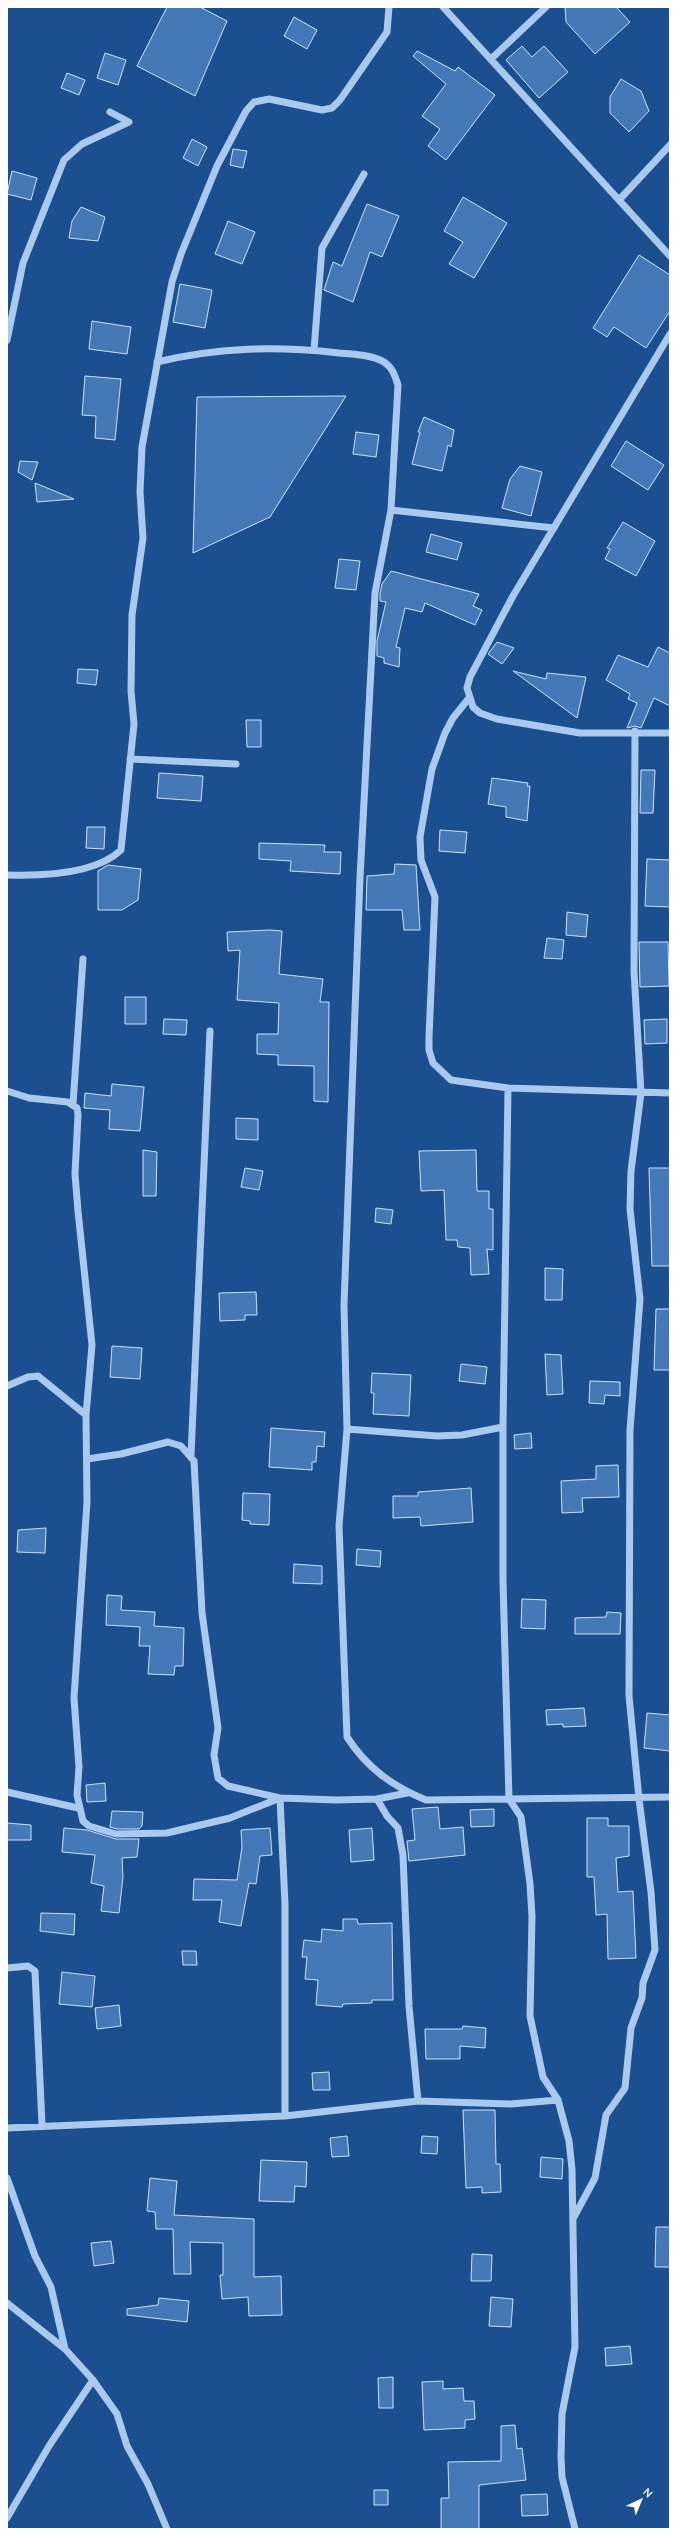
<svg xmlns="http://www.w3.org/2000/svg" width="677" height="2536" font-family="Quicksand,sans-serif">
  <style>
    .building { fill: #4478b7; stroke: #cfe3fa }
    .lines { fill: none; stroke-linecap: round; stroke-linejoin: round }
    .minor { stroke: #a9c9ee; stroke-width: 7 }
  </style>
  <rect width="100%" height="100%" fill="#1b4f8f"/>
  <path class="building" d="M 167,7 L 200,7 L 227,21 L 195,96 L 137,66 Z
    M 565,7 L 616,7 L 630,22 L 595,54 L 566,22 Z
    M 294,17 L 317,30 L 307,49 L 284,36 Z
    M 522,46 L 532,57 L 544,46 L 568,72 L 539,98 L 506,60 Z
    M 417,51 L 455,71 L 458,67 L 495,95 L 446,160 L 428,146 L 440,129 L 422,116 L 446,84 L 413,56 Z
    M 105,53 L 126,60 L 118,85 L 97,78 Z
    M 67,73 L 85,80 L 79,95 L 61,88 Z
    M 621,79 L 641,91 L 649,111 L 629,132 L 610,113 L 610,97 Z
    M 192,139 L 207,147 L 198,166 L 183,158 Z
    M 233,149 L 247,151 L 243,168 L 230,165 Z
    M 12,171 L 37,178 L 31,200 L 7,194 Z
    M 463,197 L 507,223 L 474,278 L 449,264 L 463,242 L 444,231 Z
    M 367,204 L 399,216 L 382,257 L 370,252 L 353,302 L 324,290 L 333,262 L 342,266 Z
    M 81,207 L 105,217 L 98,241 L 69,238 L 72,221 Z
    M 228,221 L 255,232 L 242,264 L 215,254 Z
    M 639,255 L 670,275 L 670,311 L 646,348 L 614,327 L 607,337 L 593,328 Z
    M 180,284 L 212,290 L 205,328 L 173,322 Z
    M 92,321 L 131,327 L 127,354 L 89,349 Z
    M 85,376 L 121,379 L 115,440 L 95,438 L 96,416 L 82,415 Z
    M 346,396 L 270,517 L 193,553 L 197,397 Z
    M 424,417 L 454,430 L 451,447 L 448,445 L 442,471 L 412,464 L 420,432 L 418,432 Z
    M 356,432 L 379,435 L 376,457 L 353,454 Z
    M 626,441 L 664,465 L 648,490 L 611,466 Z
    M 20,461 L 38,462 L 32,480 L 18,472 Z
    M 520,466 L 542,472 L 531,516 L 502,508 L 510,479 Z
    M 35,483 L 74,499 L 37,502 Z
    M 623,522 L 655,541 L 636,576 L 605,559 L 610,549 L 607,548 Z
    M 431,534 L 462,543 L 457,560 L 426,552 Z
    M 339,559 L 360,561 L 356,590 L 335,588 Z
    M 391,571 L 479,594 L 473,606 L 482,610 L 475,625 L 425,603 L 422,612 L 405,608 L 396,647 L 400,648 L 399,667 L 384,663 L 384,658 L 377,656 L 377,641 L 386,602 L 380,601 L 380,594 L 382,584 Z
    M 497,642 L 514,648 L 502,664 L 488,654 Z
    M 658,647 L 670,653 L 670,706 L 654,698 L 641,728 L 635,726 L 627,728 L 637,703 L 628,699 L 630,694 L 606,680 L 618,655 L 648,667 Z
    M 78,669 L 98,670 L 96,685 L 77,683 Z
    M 513,671 L 546,679 L 547,673 L 586,677 L 577,718 Z
    M 246,720 L 261,720 L 261,747 L 247,747 Z
    M 641,770 L 655,770 L 653,813 L 640,813 Z
    M 159,773 L 203,776 L 201,801 L 157,798 Z
    M 492,778 L 528,783 L 527,786 L 530,786 L 527,821 L 506,817 L 506,807 L 488,804 Z
    M 87,827 L 105,827 L 104,849 L 86,848 Z
    M 440,830 L 467,832 L 465,853 L 439,851 Z
    M 259,843 L 325,845 L 324,852 L 341,852 L 340,874 L 290,871 L 291,861 L 259,859 Z
    M 647,859 L 670,860 L 670,907 L 645,906 Z
    M 395,864 L 416,865 L 420,930 L 404,930 L 402,910 L 366,910 L 367,876 L 394,874 Z
    M 108,865 L 141,869 L 138,900 L 122,910 L 98,910 L 98,871 Z
    M 567,912 L 588,915 L 586,937 L 566,935 Z
    M 270,930 L 282,931 L 279,974 L 323,979 L 320,1002 L 329,1002 L 328,1102 L 314,1101 L 314,1066 L 278,1065 L 278,1055 L 257,1054 L 257,1034 L 278,1034 L 279,1003 L 237,1000 L 240,950 L 228,951 L 227,932 Z
    M 547,938 L 564,940 L 562,959 L 544,958 Z
    M 639,942 L 668,942 L 669,986 L 640,987 Z
    M 125,997 L 146,997 L 146,1024 L 125,1024 Z
    M 164,1019 L 187,1020 L 186,1035 L 163,1034 Z
    M 667,1019 L 667,1043 L 645,1044 L 644,1020 Z
    M 112,1084 L 144,1087 L 140,1131 L 109,1129 L 110,1110 L 84,1108 L 85,1093 L 111,1096 Z
    M 236,1118 L 258,1119 L 258,1140 L 236,1139 Z
    M 143,1150 L 157,1152 L 156,1196 L 143,1196 Z
    M 476,1150 L 477,1191 L 489,1191 L 489,1209 L 493,1209 L 493,1250 L 487,1249 L 489,1274 L 471,1275 L 470,1248 L 458,1247 L 457,1240 L 446,1240 L 444,1190 L 421,1191 L 419,1151 Z
    M 245,1168 L 263,1171 L 259,1190 L 241,1187 Z
    M 649,1168 L 670,1168 L 670,1266 L 652,1266 Z
    M 376,1208 L 393,1210 L 391,1224 L 375,1222 Z
    M 545,1268 L 563,1269 L 562,1300 L 545,1300 Z
    M 256,1292 L 257,1315 L 245,1315 L 245,1320 L 220,1321 L 219,1293 Z
    M 656,1309 L 670,1309 L 670,1370 L 654,1370 Z
    M 112,1346 L 142,1348 L 140,1379 L 110,1377 Z
    M 545,1354 L 561,1355 L 563,1394 L 547,1395 Z
    M 461,1364 L 487,1367 L 485,1384 L 459,1381 Z
    M 372,1373 L 411,1375 L 409,1416 L 373,1414 L 374,1393 L 371,1393 Z
    M 590,1381 L 620,1382 L 620,1396 L 605,1395 L 604,1404 L 589,1403 Z
    M 271,1428 L 325,1432 L 324,1447 L 317,1446 L 316,1462 L 312,1462 L 312,1470 L 269,1467 Z
    M 531,1433 L 532,1448 L 515,1449 L 514,1435 Z
    M 618,1465 L 619,1497 L 582,1498 L 583,1512 L 562,1513 L 561,1481 L 596,1479 L 596,1466 Z
    M 471,1488 L 473,1522 L 421,1526 L 420,1517 L 393,1518 L 393,1496 L 418,1496 L 418,1492 Z
    M 243,1493 L 270,1494 L 269,1525 L 250,1524 L 250,1521 L 242,1520 Z
    M 46,1528 L 45,1553 L 17,1552 L 18,1530 Z
    M 357,1549 L 381,1551 L 380,1567 L 356,1565 Z
    M 294,1564 L 322,1566 L 322,1584 L 293,1583 Z
    M 107,1595 L 122,1596 L 121,1610 L 155,1612 L 154,1626 L 184,1628 L 183,1666 L 175,1666 L 174,1675 L 148,1674 L 150,1646 L 139,1646 L 140,1627 L 106,1625 Z
    M 522,1599 L 546,1600 L 545,1629 L 521,1628 Z
    M 607,1612 L 621,1613 L 620,1634 L 575,1634 L 575,1618 L 606,1617 Z
    M 584,1708 L 586,1726 L 563,1727 L 563,1724 L 547,1725 L 546,1710 Z
    M 647,1713 L 670,1715 L 670,1751 L 644,1748 Z
    M 105,1783 L 106,1801 L 87,1802 L 86,1785 Z
    M 438,1807 L 440,1829 L 463,1827 L 465,1855 L 409,1861 L 407,1841 L 415,1840 L 412,1809 Z
    M 494,1809 L 494,1826 L 471,1827 L 470,1810 Z
    M 112,1811 L 143,1812 L 142,1826 L 139,1829 L 117,1829 L 110,1827 Z
    M 587,1818 L 608,1818 L 608,1826 L 629,1826 L 629,1856 L 616,1858 L 618,1892 L 633,1891 L 636,1958 L 608,1959 L 607,1914 L 596,1915 L 594,1877 L 587,1877 Z
    M 7,1823 L 31,1825 L 31,1840 L 7,1840 Z
    M 64,1828 L 87,1830 L 116,1839 L 139,1839 L 137,1857 L 122,1858 L 123,1877 L 119,1913 L 101,1911 L 104,1886 L 91,1883 L 95,1855 L 62,1852 Z
    M 270,1828 L 272,1855 L 260,1856 L 256,1884 L 249,1883 L 241,1926 L 219,1922 L 222,1900 L 193,1900 L 194,1879 L 237,1880 L 242,1847 L 241,1830 Z
    M 372,1828 L 374,1860 L 351,1862 L 349,1830 Z
    M 41,1913 L 75,1914 L 74,1935 L 40,1931 Z
    M 343,1919 L 357,1919 L 358,1924 L 392,1923 L 393,2000 L 372,2000 L 372,2003 L 343,2004 L 342,2007 L 316,2005 L 318,1980 L 305,1979 L 307,1957 L 302,1957 L 304,1940 L 321,1942 L 322,1929 L 343,1931 Z
    M 182,1951 L 196,1951 L 197,1965 L 183,1965 Z
    M 62,1972 L 95,1976 L 92,2007 L 59,2004 Z
    M 119,2005 L 121,2026 L 97,2029 L 95,2008 Z
    M 463,2026 L 486,2028 L 485,2048 L 460,2046 L 460,2059 L 426,2059 L 425,2029 L 462,2029 Z
    M 329,2072 L 330,2090 L 313,2090 L 312,2073 Z
    M 463,2110 L 495,2110 L 496,2164 L 500,2164 L 501,2192 L 482,2193 L 482,2187 L 466,2188 Z
    M 347,2136 L 349,2156 L 332,2157 L 330,2138 Z
    M 422,2136 L 438,2137 L 437,2154 L 421,2153 Z
    M 541,2157 L 563,2159 L 562,2179 L 540,2177 Z
    M 261,2160 L 307,2162 L 306,2187 L 295,2186 L 294,2202 L 259,2201 Z
    M 150,2178 L 177,2181 L 174,2215 L 254,2219 L 254,2277 L 281,2276 L 282,2315 L 249,2316 L 248,2297 L 222,2299 L 220,2275 L 223,2275 L 223,2243 L 190,2242 L 191,2274 L 174,2274 L 173,2229 L 156,2229 L 155,2212 L 147,2211 Z
    M 656,2227 L 670,2227 L 670,2267 L 655,2267 Z
    M 111,2241 L 114,2263 L 94,2266 L 91,2243 Z
    M 472,2254 L 492,2255 L 491,2281 L 471,2281 Z
    M 491,2297 L 513,2299 L 511,2327 L 489,2326 Z
    M 159,2298 L 189,2301 L 187,2322 L 127,2315 L 127,2309 L 158,2305 Z
    M 630,2346 L 632,2364 L 606,2366 L 605,2348 Z
    M 393,2377 L 393,2408 L 379,2408 L 378,2378 Z
    M 443,2381 L 443,2389 L 463,2388 L 464,2401 L 474,2401 L 475,2419 L 465,2420 L 465,2428 L 424,2430 L 422,2382 Z
    M 515,2425 L 517,2449 L 522,2448 L 526,2480 L 479,2485 L 479,2529 L 441,2529 L 441,2498 L 449,2498 L 448,2462 L 501,2461 L 501,2426 Z
    M 374,2490 L 388,2490 L 388,2505 L 374,2505 Z
    M 547,2494 L 548,2515 L 522,2516 L 521,2495 Z"/>
  <g class="lines">
    <path class="minor" d="M 443,7 L 670,256
      M 491,59 L 546,7
      M 620,199 L 670,145
      M 670,334 L 513,596 L 470,677 L 467,688 L 473,707 L 480,713 L 497,719 L 580,733 L 670,733
      M 7,340 L 23,263 L 64,160 L 82,144 L 129,122 L 110,112
      M 314,350 L 322,248 L 364,174
      M 157,362 C 220,347 276,346 339,353 C 353,354 373,355 384,362 C 393,368 395,376 398,385 L 391,510 L 375,593 L 360,878 L 344,1305 L 347,1429 L 339,1526 L 347,1737 C 367,1768 392,1786 426,1800 L 670,1797
      M 391,510 L 554,528
      M 469,698 L 453,718 L 445,733 L 432,769 L 420,837 L 421,860 L 435,897 L 429,1037 L 429,1050 L 433,1063 L 451,1080 L 508,1088 L 670,1093
      M 130,759 L 236,764
      M 7,875 C 41,876 95,875 121,850 L 134,724 L 131,691 L 132,615 L 143,538 L 140,492 L 142,447 L 172,282 L 181,254 L 217,166 L 246,111 L 254,102 L 269,99 L 322,110 L 332,108 L 340,100 L 387,32 L 389,7
      M 508,1088 L 503,1427 L 503,1581 L 509,1799 L 521,1817 L 530,1884 L 532,1916 L 530,2016 L 543,2077 L 558,2100 L 569,2141 L 572,2169 L 575,2347 L 562,2414 L 561,2457 L 562,2477 L 575,2529
      M 7,1091 L 29,1098 L 68,1102 L 77,1108 L 78,1115 L 75,1174 L 78,1211 L 92,1345 L 86,1415 L 87,1502 L 74,1698 L 79,1767 L 77,1795 L 83,1821 L 89,1826 L 116,1834 L 167,1833 L 230,1818 L 280,1798 L 337,1800 L 377,1799 L 407,1793
      M 73,1104 L 83,959
      M 7,1386 L 28,1377 L 38,1376 L 86,1415
      M 347,1429 L 437,1436 L 462,1435 L 503,1427
      M 191,1455 L 210,1031
      M 87,1459 L 121,1454 L 168,1442 L 181,1446 L 194,1461 L 202,1613 L 218,1728 L 214,1755 L 218,1778 L 228,1786 L 280,1798 L 285,1904 L 285,2116
      M 7,1792 L 78,1808
      M 377,1799 L 387,1816 L 398,1828 L 403,1855 L 409,2006 L 418,2101
      M 7,1968 L 28,1966 L 35,1971 L 42,2125
      M 7,2128 L 285,2116 L 418,2101 L 511,2104 L 558,2100
      M 7,2178 L 35,2256 L 51,2287 L 65,2349
      M 574,2217 L 595,2178 L 606,2115 L 625,2088 L 631,2028 L 642,1998 L 643,1983 L 655,1950 L 651,1892 L 639,1799 L 629,1696 L 630,1430 L 640,1299 L 630,1209 L 631,1171 L 641,1093 L 634,971 L 635,731
      M 7,2303 L 65,2349 L 93,2380 L 117,2414 L 127,2446 L 148,2484 L 167,2529
      M 7,2518 L 49,2446 L 93,2380"/>
  </g>
  <rect width="677" height="2536" fill="none" stroke="#ffffff" stroke-width="16"/>
  <g transform="translate(641 2500) rotate(44)" stroke="#1b4f8f" stroke-width="3" paint-order="stroke">
  <path d="M0-3L7 15L0 10L-7 15Z" fill="#ffffff"/>
  <text y="-6" font-size="11" font-weight="bold" text-anchor="middle" fill="#ffffff">N</text>
  </g>
</svg>
